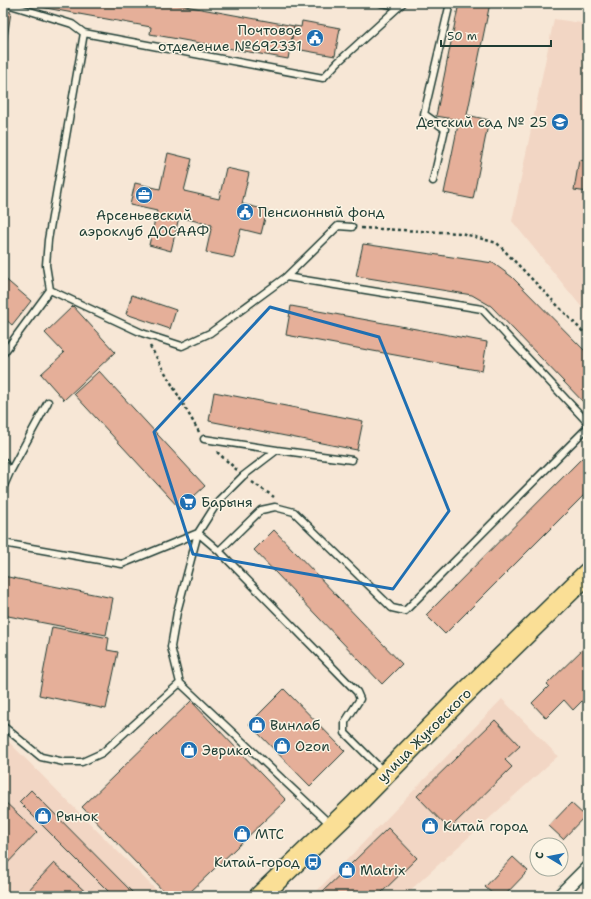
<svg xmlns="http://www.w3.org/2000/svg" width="591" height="899" font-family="'Shantell Sans',sans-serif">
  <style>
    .built { fill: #f2d6c4 }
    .building { fill: #e5af99; stroke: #1f3d34 }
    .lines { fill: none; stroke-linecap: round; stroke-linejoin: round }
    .lane-casing { stroke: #1f3d34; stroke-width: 9 }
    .street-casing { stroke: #1f3d34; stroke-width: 15 }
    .primary-casing { stroke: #1f3d34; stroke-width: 23 }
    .path { stroke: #1f3d34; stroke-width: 2.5; stroke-dasharray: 3 3; stroke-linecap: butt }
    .lane { stroke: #fcf5e5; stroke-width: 6 }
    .street { stroke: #fcf5e5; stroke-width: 12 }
    .primary { stroke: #fadf96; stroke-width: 20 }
    .marked { fill: none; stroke: #1f6fb2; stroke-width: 3; stroke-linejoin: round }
    .labels { text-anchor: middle; stroke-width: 3; stroke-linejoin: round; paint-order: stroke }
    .poi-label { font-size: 14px; fill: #1f3d34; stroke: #fcf5e5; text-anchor: start }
    .street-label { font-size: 14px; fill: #1f3d34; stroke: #fcf5e5 }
  </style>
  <rect width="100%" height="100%" fill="#f7e7d6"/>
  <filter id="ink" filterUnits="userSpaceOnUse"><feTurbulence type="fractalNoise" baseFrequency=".025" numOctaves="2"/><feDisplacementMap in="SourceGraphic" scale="8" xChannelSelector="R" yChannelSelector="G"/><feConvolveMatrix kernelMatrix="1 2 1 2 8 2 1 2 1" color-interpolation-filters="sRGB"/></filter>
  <g filter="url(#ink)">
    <path class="built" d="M 554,19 L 588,24 L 588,315 L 512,221 Z
      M 502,699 L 558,756 L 404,896 L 312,896 Z
      M 3,736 L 162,896 L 3,896 Z"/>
    <path class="building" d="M 18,3 L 169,3 L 294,26 L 288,59 L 150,34 L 151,27 Z
      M 459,3 L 490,3 L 467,115 L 489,120 L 473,199 L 444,193 L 459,120 L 436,116 Z
      M 3,11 L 11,12 L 3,64 Z
      M 302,21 L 340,28 L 335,56 L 290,48 L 294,26 L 301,27 Z
      M 168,153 L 192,159 L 184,191 L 219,199 L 226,168 L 249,173 L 242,204 L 267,210 L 261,234 L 241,229 L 234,258 L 206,252 L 212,225 L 179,217 L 171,251 L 149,245 L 157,211 L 130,205 L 135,183 L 160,189 Z
      M 579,160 L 588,161 L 588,192 L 574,190 Z
      M 363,244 L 493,263 L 512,277 L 588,354 L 588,407 L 491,306 L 472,295 L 356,276 Z
      M 3,277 L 31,301 L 12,325 L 3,317 Z
      M 132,295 L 176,310 L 170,329 L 126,314 Z
      M 73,306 L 115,352 L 64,400 L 41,374 L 64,353 L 45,333 Z
      M 291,306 L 487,342 L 482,371 L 286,335 Z
      M 99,371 L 205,486 L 180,509 L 74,394 Z
      M 214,392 L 363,421 L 357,450 L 209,421 Z
      M 588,452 L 588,491 L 445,634 L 426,615 Z
      M 274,530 L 402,664 L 382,684 L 254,550 Z
      M 3,576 L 113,598 L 106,635 L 3,615 Z
      M 52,627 L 109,638 L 107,650 L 118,652 L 106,709 L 39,695 Z
      M 588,644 L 588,695 L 573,710 L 564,700 L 546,718 L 532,703 L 549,686 L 547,684 Z
      M 284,689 L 345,751 L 310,786 L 249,724 Z
      M 191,701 L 286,800 L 186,896 L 168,896 L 82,807 Z
      M 495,720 L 520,746 L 505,760 L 512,767 L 449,829 L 417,796 Z
      M 31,790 L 136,896 L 113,896 L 19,802 Z
      M 3,800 L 37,832 L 3,868 Z
      M 571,803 L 585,816 L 563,839 L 549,826 Z
      M 388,828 L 417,858 L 378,896 L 322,896 L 320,894 Z
      M 513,857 L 528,871 L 504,896 L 495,896 L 485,887 Z
      M 54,863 L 90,896 L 23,896 Z"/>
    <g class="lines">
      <defs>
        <path id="lane" d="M 4,3 L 72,24 L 84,33
          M 381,3 L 399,6
          M 433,181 L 445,129 L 424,114 L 450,3
          M 286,277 L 482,309 L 588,423
          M 50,290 L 46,265 L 48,240 L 84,33 L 323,78 L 338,62 L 403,3
          M 3,354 L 50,290 L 142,333 L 182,346 L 210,333 L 286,277 L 338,226 L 352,227
          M 204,439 L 277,450
          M 3,461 L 10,472
          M 3,488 L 10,472 L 48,402
          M 198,533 L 219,551 L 357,692 L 360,699 L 345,722 L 345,733 L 384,772
          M 3,543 L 122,564 L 198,533
          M 219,551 L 261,510 L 275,507 L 294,512 L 392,608 L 405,611 L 588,427
          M 3,726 L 41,757 L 64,762 L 82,762 L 102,753 L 180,683
          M 330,824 L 180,683 L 171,647 L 177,612 L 198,533 L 219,500 L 243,476 L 277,450 L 352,460"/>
        <path id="street" d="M 559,896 L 588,867"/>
        <path id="primary" d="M 260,896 L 355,805 L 460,698 L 588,573"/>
      </defs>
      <use href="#lane" class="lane-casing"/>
      <use href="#street" class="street-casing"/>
      <use href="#primary" class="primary-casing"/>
      <path class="path" d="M 361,228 L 461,233 L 497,243 L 588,337
        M 150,346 L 199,432
        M 217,452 L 237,470
        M 252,482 L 274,497"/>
      <use href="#lane" class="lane"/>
      <use href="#street" class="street"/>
      <use href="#primary" class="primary"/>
    </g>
  </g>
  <path class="marked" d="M 270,307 L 379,337 L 449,511 L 393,589 L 193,554 L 154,432 Z"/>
  <defs>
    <symbol id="civic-disc" viewBox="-11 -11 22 22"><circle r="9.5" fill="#1f6fb2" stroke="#fcf5e5"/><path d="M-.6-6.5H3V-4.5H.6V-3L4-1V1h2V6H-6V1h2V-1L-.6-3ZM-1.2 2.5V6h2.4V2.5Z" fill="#fff"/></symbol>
    <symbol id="school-disc" viewBox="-11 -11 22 22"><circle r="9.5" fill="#1f6fb2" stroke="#fcf5e5"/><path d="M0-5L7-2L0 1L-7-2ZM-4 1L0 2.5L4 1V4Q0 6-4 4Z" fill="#fff"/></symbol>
    <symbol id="office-disc" viewBox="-11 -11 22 22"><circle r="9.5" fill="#1f6fb2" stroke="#fcf5e5"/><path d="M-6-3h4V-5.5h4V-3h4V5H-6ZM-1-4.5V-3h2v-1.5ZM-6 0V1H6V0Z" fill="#fff"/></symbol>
    <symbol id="supermarket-disc" viewBox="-11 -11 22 22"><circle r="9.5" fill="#1f6fb2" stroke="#fcf5e5"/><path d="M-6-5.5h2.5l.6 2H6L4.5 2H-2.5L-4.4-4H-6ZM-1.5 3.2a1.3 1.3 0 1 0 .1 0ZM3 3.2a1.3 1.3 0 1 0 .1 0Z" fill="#fff"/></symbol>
    <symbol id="shop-disc" viewBox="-11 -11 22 22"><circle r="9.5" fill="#1f6fb2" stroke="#fcf5e5"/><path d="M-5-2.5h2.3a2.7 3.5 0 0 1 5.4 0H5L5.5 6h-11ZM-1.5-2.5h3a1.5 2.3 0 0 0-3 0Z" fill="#fff"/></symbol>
    <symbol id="bus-disc" viewBox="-11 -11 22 22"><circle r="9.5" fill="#1f6fb2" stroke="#fcf5e5"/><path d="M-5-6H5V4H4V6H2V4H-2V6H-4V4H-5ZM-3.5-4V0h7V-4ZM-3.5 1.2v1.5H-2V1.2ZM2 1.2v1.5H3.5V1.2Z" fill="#fff"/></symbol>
  </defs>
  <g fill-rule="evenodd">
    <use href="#civic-disc" x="305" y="28" width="20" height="20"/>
    <use href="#school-disc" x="550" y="112" width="20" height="20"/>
    <use href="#office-disc" x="134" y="185" width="20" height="20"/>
    <use href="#civic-disc" x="235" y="202" width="20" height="20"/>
    <use href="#supermarket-disc" x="178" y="492" width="20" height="20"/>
    <use href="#shop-disc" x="247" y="715" width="20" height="20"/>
    <use href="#shop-disc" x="272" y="736" width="20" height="20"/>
    <use href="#shop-disc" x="179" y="740" width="20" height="20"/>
    <use href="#shop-disc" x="33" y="806" width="20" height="20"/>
    <use href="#shop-disc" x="420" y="816" width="20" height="20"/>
    <use href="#shop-disc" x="232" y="824" width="20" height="20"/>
    <use href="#bus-disc" x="303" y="852" width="20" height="20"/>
    <use href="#shop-disc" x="337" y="860" width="20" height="20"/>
  </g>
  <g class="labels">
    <g class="poi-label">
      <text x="302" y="35" text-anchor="end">Почтовое<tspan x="302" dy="16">отделение №692331</tspan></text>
      <text x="547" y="127" text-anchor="end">Детский сад № 25</text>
      <text x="258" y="217">Пенсионный фонд</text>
      <text x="144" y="220" text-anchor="middle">Арсеньевский<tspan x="144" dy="16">аэроклуб ДОСААФ</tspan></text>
      <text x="201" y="507">Барыня</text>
      <text x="270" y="730">Винлаб</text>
      <text x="295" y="751">Ozon</text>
      <text x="202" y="755">Эврика</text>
      <text x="56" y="821">Рынок</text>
      <text x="443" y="831">Китай город</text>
      <text x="255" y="839">МТС</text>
      <text x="300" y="867" text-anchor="end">Китай-город</text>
      <text x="360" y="875">Matrix</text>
    </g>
    <g class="street-label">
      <text transform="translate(424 735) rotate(-45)" y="5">улица Жуковского</text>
    </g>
  </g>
  <rect width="591" height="899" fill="none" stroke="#fcf5e5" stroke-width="16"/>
  <rect x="8" y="8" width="575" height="883" fill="none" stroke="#1f3d34" stroke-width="1.5" filter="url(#ink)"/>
  <g transform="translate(549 857) rotate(280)"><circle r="19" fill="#fcf5e5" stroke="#a4ab9e"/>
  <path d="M0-3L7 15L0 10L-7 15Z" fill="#1f6fb2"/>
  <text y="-6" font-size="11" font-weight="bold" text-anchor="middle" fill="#1f3d34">С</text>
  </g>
  <path d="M441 40v6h110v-6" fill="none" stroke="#1f3d34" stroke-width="2"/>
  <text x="447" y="40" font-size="12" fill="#1f3d34" stroke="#fcf5e5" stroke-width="3" paint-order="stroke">50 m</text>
</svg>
